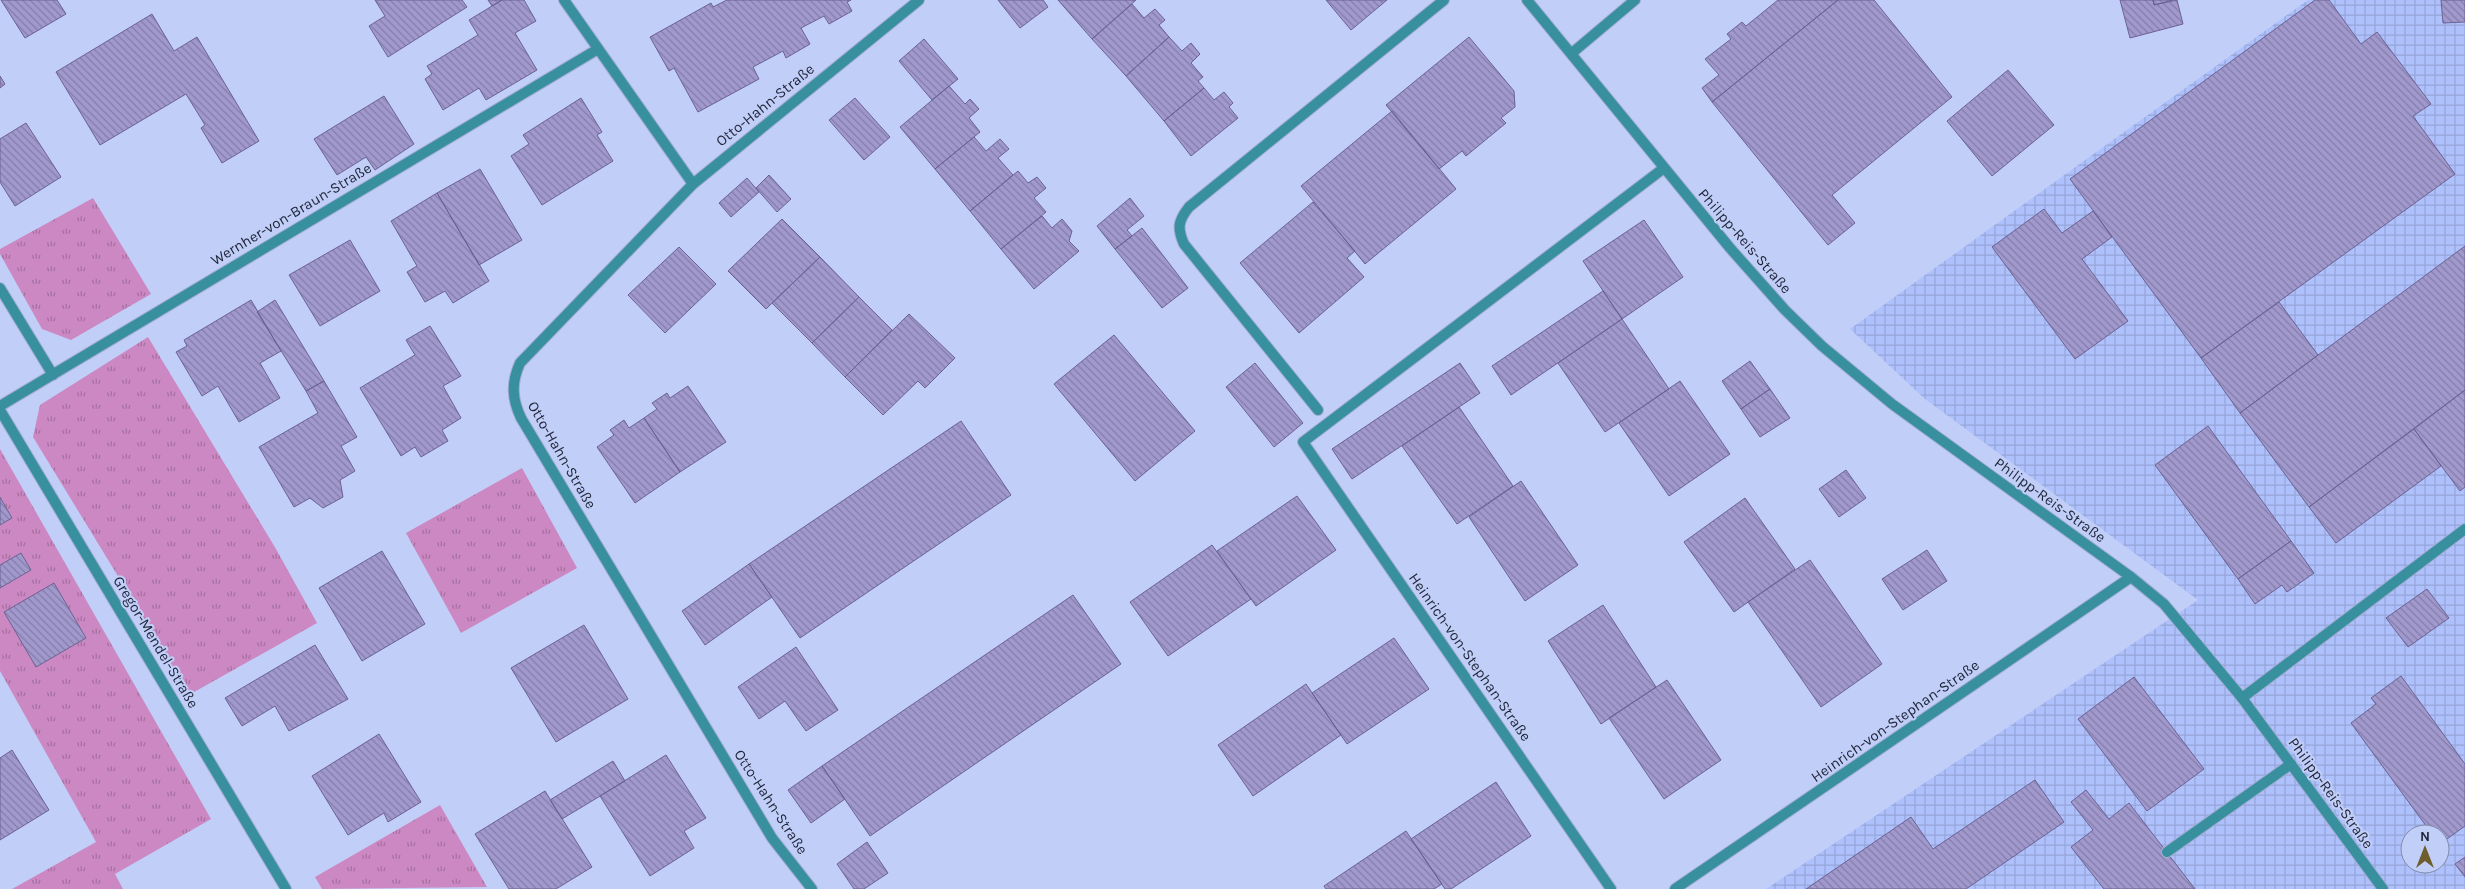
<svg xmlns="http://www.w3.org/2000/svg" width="2465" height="889" font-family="Karla,sans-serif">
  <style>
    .industrial { fill: url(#industrial-grid); fill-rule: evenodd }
    .grass { fill: url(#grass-tufts) }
    .building { fill: url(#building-back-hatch); stroke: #6b6293 }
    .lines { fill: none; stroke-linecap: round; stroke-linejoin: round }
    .service-casing { stroke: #a0acd1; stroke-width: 12 }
    .minor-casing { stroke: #a0acd1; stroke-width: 12 }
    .service { stroke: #388f9e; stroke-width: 10 }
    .minor { stroke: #388f9e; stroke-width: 10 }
    .labels { text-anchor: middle; stroke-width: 4; stroke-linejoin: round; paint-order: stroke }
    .street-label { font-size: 15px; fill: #1e2437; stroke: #c1cef8 }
  </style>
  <defs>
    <pattern id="industrial-grid" width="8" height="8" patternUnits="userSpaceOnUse" patternTransform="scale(1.25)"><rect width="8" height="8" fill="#afc1fc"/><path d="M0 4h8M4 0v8" fill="none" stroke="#96a6d9"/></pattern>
    <pattern id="grass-tufts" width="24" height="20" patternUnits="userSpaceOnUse" patternTransform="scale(1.25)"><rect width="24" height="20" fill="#cc88c3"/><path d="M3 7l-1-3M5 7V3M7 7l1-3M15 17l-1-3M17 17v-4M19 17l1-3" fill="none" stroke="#a56f9f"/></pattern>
    <pattern id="building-back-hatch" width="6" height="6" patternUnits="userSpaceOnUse" patternTransform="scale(1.25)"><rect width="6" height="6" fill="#a199cd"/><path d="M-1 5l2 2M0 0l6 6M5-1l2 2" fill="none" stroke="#837da7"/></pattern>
  </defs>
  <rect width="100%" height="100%" fill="#c1cef8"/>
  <path class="industrial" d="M 2308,0 L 2465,0 L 2465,889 L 1766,889 L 2198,600 L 1925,399 L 1850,329 ZM 2410,834 L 2440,834 L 2440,864 L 2410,864 Z"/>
  <path class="grass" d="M 93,198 L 151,294 L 71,340 L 42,329 L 0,254 L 0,249 Z
    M 148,337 L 276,549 L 317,623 L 187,696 L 146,622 L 33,437 L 40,405 Z
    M 0,449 L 211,819 L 115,874 L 123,889 L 12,889 L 96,842 L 0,671 Z
    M 522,468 L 577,568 L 461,633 L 406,533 Z
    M 440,805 L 487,887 L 322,889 L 315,877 Z"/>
  <path class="building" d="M 1,0 L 57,0 L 66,14 L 25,38 Z
    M 375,0 L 462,0 L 467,7 L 388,57 L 369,26 L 385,16 Z
    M 488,0 L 502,0 L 492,6 Z
    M 502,0 L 524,0 L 536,21 L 515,33 L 537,70 L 486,100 L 479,88 L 443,110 L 425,79 L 432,74 L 427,66 L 478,35 L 469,20 Z
    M 727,0 L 851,0 L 847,2 L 852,11 L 829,24 L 824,16 L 801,28 L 810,44 L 786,58 L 783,51 L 753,67 L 759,79 L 698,112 L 674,68 L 669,71 L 650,37 L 711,3 L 713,7 Z
    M 998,0 L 1043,0 L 1048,7 L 1020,28 Z
    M 1058,0 L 1136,0 L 1092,39 Z
    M 1326,0 L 1387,0 L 1351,30 Z
    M 1778,0 L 1838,0 L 1712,102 L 1702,88 L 1719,75 L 1705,59 L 1731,39 L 1727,34 L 1742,22 L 1746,26 Z
    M 1838,0 L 1874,0 L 1952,97 L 1832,195 L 1855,223 L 1828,245 L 1712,102 Z
    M 2120,0 L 2153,0 L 2154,5 L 2177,0 L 2183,24 L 2130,38 Z
    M 2153,0 L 2173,0 L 2154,5 Z
    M 2315,0 L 2329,0 L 2361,44 L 2377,32 L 2431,104 L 2413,116 L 2455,174 L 2201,358 L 2070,179 Z
    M 2441,0 L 2465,0 L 2465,22 L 2443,23 Z
    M 1132,4 L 1144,18 L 1155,9 L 1165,20 L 1159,25 L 1169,37 L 1126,76 L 1092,39 Z
    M 152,14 L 174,51 L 197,37 L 259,141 L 222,163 L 201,128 L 205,125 L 186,94 L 100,145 L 56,72 Z
    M 1169,37 L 1182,51 L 1191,43 L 1200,54 L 1191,63 L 1203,77 L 1198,81 L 1204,88 L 1164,121 L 1126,76 Z
    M 1469,37 L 1514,91 L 1515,107 L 1501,118 L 1506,123 L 1466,156 L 1462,151 L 1439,169 L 1386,105 Z
    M 924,39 L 958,79 L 932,100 L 899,61 Z
    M 2008,70 L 2054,125 L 1992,176 L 1947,121 Z
    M 0,76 L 5,84 L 0,88 Z
    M 949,86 L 965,104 L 970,99 L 979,109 L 969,118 L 980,132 L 935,169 L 900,127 Z
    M 1204,88 L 1214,100 L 1224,92 L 1233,103 L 1229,107 L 1238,118 L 1191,156 L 1164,121 Z
    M 384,96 L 414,144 L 375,170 L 366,157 L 337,175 L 314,139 Z
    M 581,98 L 602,132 L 597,135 L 613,161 L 542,205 L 511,156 L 529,144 L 523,135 Z
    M 855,98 L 890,137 L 864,160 L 829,120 Z
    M 1392,111 L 1456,189 L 1365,264 L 1301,186 Z
    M 26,123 L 61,177 L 15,206 L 0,182 L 0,139 Z
    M 974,137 L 986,151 L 1000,139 L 1009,149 L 998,158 L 1013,175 L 970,211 L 935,169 Z
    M 480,169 L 522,240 L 479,265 L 437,193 Z
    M 1018,171 L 1028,183 L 1037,177 L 1046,188 L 1034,198 L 1046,212 L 1001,249 L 970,211 Z
    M 769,175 L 791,199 L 777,212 L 756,188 Z
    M 747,178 L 759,192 L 731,217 L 719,203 Z
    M 437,193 L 489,281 L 453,303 L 445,291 L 425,302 L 407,272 L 417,266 L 391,221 Z
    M 1130,198 L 1144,216 L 1127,230 L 1132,236 L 1115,249 L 1097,226 Z
    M 1313,202 L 1355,251 L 1347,258 L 1364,277 L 1299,333 L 1240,263 Z
    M 2044,209 L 2062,233 L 2093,211 L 2112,237 L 2082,259 L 2128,321 L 2075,359 L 1992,247 Z
    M 1042,216 L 1052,228 L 1062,219 L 1072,231 L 1069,241 L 1079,251 L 1034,289 L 1001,249 Z
    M 782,219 L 820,257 L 766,309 L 728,271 Z
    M 1644,220 L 1683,277 L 1622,319 L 1583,261 Z
    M 1142,228 L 1188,288 L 1162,308 L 1115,249 Z
    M 350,240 L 380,291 L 320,326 L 289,275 Z
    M 2465,246 L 2465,390 L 2309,507 L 2240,413 Z
    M 679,247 L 716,284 L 665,333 L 628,295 Z
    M 820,257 L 859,297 L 812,343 L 772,303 Z
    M 1603,291 L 1622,319 L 1511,395 L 1492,366 Z
    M 859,297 L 892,330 L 845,377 L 812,343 Z
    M 251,300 L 281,351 L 260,363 L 280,398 L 239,422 L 218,386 L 202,396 L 176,352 L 187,346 L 184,340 Z
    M 275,300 L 324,381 L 306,391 L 257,312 Z
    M 2279,302 L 2318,355 L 2240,413 L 2201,358 Z
    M 909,314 L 955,358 L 925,388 L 918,381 L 883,415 L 845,377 Z
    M 1622,319 L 1669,389 L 1605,432 L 1558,363 Z
    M 430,326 L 461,376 L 443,386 L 461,418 L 442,430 L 448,441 L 421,457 L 415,447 L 401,456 L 360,388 L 415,355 L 406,340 Z
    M 1114,335 L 1195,431 L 1135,481 L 1054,384 Z
    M 1750,361 L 1770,389 L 1741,409 L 1722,381 Z
    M 1255,363 L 1303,423 L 1274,447 L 1226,387 Z
    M 1460,363 L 1480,393 L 1352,479 L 1332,449 Z
    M 324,381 L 357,437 L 341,446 L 355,471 L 340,480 L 343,497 L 323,508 L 310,498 L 294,507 L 259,447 L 318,413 L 306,391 Z
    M 1680,381 L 1730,454 L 1669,496 L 1619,423 Z
    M 688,386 L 726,442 L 680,472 L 644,418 L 657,409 L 652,403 L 667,393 L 670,398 Z
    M 1770,389 L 1790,418 L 1760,437 L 1741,409 Z
    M 2465,390 L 2465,487 L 2460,491 L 2414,429 Z
    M 1459,407 L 1513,486 L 1457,524 L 1402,446 Z
    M 644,418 L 680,472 L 635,503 L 597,447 L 614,435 L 610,430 L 624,420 L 629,428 Z
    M 961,421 L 1011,495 L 800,638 L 749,564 Z
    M 2208,426 L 2291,541 L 2238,579 L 2155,465 Z
    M 2414,429 L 2441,466 L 2336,543 L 2309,507 Z
    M 1846,470 L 1866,498 L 1839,517 L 1819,489 Z
    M 1521,481 L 1578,565 L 1525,601 L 1469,517 Z
    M 1297,496 L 1336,550 L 1256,606 L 1217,551 Z
    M 0,497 L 12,518 L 0,525 Z
    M 1745,498 L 1795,569 L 1734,612 L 1684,542 Z
    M 2291,541 L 2314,573 L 2287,592 L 2282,585 L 2255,604 L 2238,579 Z
    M 1212,545 L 1251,599 L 1168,656 L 1130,602 Z
    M 1927,550 L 1947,581 L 1903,610 L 1882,579 Z
    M 382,551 L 425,624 L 362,661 L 319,588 Z
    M 21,553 L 31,570 L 0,588 L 0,565 Z
    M 1810,560 L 1882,664 L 1821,707 L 1748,602 Z
    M 749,564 L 772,597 L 705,645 L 682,611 Z
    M 54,583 L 86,638 L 36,667 L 4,612 Z
    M 2427,589 L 2449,618 L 2408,647 L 2386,618 Z
    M 1073,595 L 1121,664 L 870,836 L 822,766 Z
    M 1603,605 L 1656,687 L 1601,724 L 1548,641 Z
    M 584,625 L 628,699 L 556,742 L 511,668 Z
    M 1394,638 L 1429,689 L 1347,744 L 1312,693 Z
    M 315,645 L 348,699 L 289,731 L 275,706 L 242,726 L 225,698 Z
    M 796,647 L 838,710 L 806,731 L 785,701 L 759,719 L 738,687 Z
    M 2401,676 L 2465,764 L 2465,826 L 2440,844 L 2440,834 L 2432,834 L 2351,723 L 2376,704 L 2371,698 Z
    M 2134,677 L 2204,769 L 2147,811 L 2078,719 Z
    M 1667,680 L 1721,760 L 1664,799 L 1609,718 Z
    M 1306,684 L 1341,735 L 1253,796 L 1218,745 Z
    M 379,734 L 421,802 L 388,822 L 384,813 L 348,835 L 312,776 Z
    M 12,750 L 49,810 L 0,840 L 0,758 Z
    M 666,755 L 706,818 L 684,831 L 694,848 L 650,876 L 600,796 Z
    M 613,761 L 625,781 L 562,819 L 550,800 Z
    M 822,766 L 845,799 L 811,823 L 788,790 Z
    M 2035,780 L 2064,822 L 1966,889 L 1806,889 L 1911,817 L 1933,849 Z
    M 1496,782 L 1531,836 L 1451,889 L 1445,889 L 1411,839 Z
    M 2086,790 L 2109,819 L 2129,803 L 2195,889 L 2104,889 L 2071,847 L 2093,830 L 2071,802 Z
    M 545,791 L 592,867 L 556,889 L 509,889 L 475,834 Z
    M 1406,831 L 1442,884 L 1434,889 L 1326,889 L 1324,886 Z
    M 867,842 L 888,873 L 864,889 L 854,889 L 837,864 Z
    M 2465,857 L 2465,877 L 2455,864 Z"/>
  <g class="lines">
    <defs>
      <path id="service" d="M 1318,410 L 1184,244 C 1177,228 1178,221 1189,207 L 1444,0
        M 2242,698 L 2465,529
        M 2167,852 L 2291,764"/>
      <path id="minor" d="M 564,0 L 693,184
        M 1527,0 L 1730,248 L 1785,310 L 1822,346 L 1892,404 L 2131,577 L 2164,604 L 2242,698 L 2383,889
        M 1572,53 L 1635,0
        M 0,288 L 53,375
        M 0,406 L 598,49
        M 0,410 L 286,889
        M 812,889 L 772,838 L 521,418 C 512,399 511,383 520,363 L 693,184 L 919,0
        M 1611,889 L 1303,442 L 1664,168
        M 1675,889 L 2131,577"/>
    </defs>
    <use href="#service" class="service-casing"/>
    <use href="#minor" class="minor-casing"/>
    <use href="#service" class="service"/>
    <use href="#minor" class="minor"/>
  </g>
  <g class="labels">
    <g class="street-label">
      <text transform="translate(765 105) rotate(-39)" y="5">Otto-Hahn-Straße</text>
      <text transform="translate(291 214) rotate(-31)" y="5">Wernher-von-Braun-Straße</text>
      <text transform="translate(1745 241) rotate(49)" y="5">Philipp-Reis-Straße</text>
      <text transform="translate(562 455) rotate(60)" y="5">Otto-Hahn-Straße</text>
      <text transform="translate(2050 500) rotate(36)" y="5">Philipp-Reis-Straße</text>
      <text transform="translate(156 642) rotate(59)" y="5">Gregor-Mendel-Straße</text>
      <text transform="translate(1470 657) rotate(55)" y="5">Heinrich-von-Stephan-Straße</text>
      <text transform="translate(1895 721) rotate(-35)" y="5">Heinrich-von-Stephan-Straße</text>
      <text transform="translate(2331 793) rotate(54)" y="5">Philipp-Reis-Straße</text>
      <text transform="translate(771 802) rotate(57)" y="5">Otto-Hahn-Straße</text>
    </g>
  </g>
  <g transform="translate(2425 849)"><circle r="24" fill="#c1cef8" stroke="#808aab"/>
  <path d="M0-4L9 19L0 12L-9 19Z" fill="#6e5e2b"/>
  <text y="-8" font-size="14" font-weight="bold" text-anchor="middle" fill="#1e2437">N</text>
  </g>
</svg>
